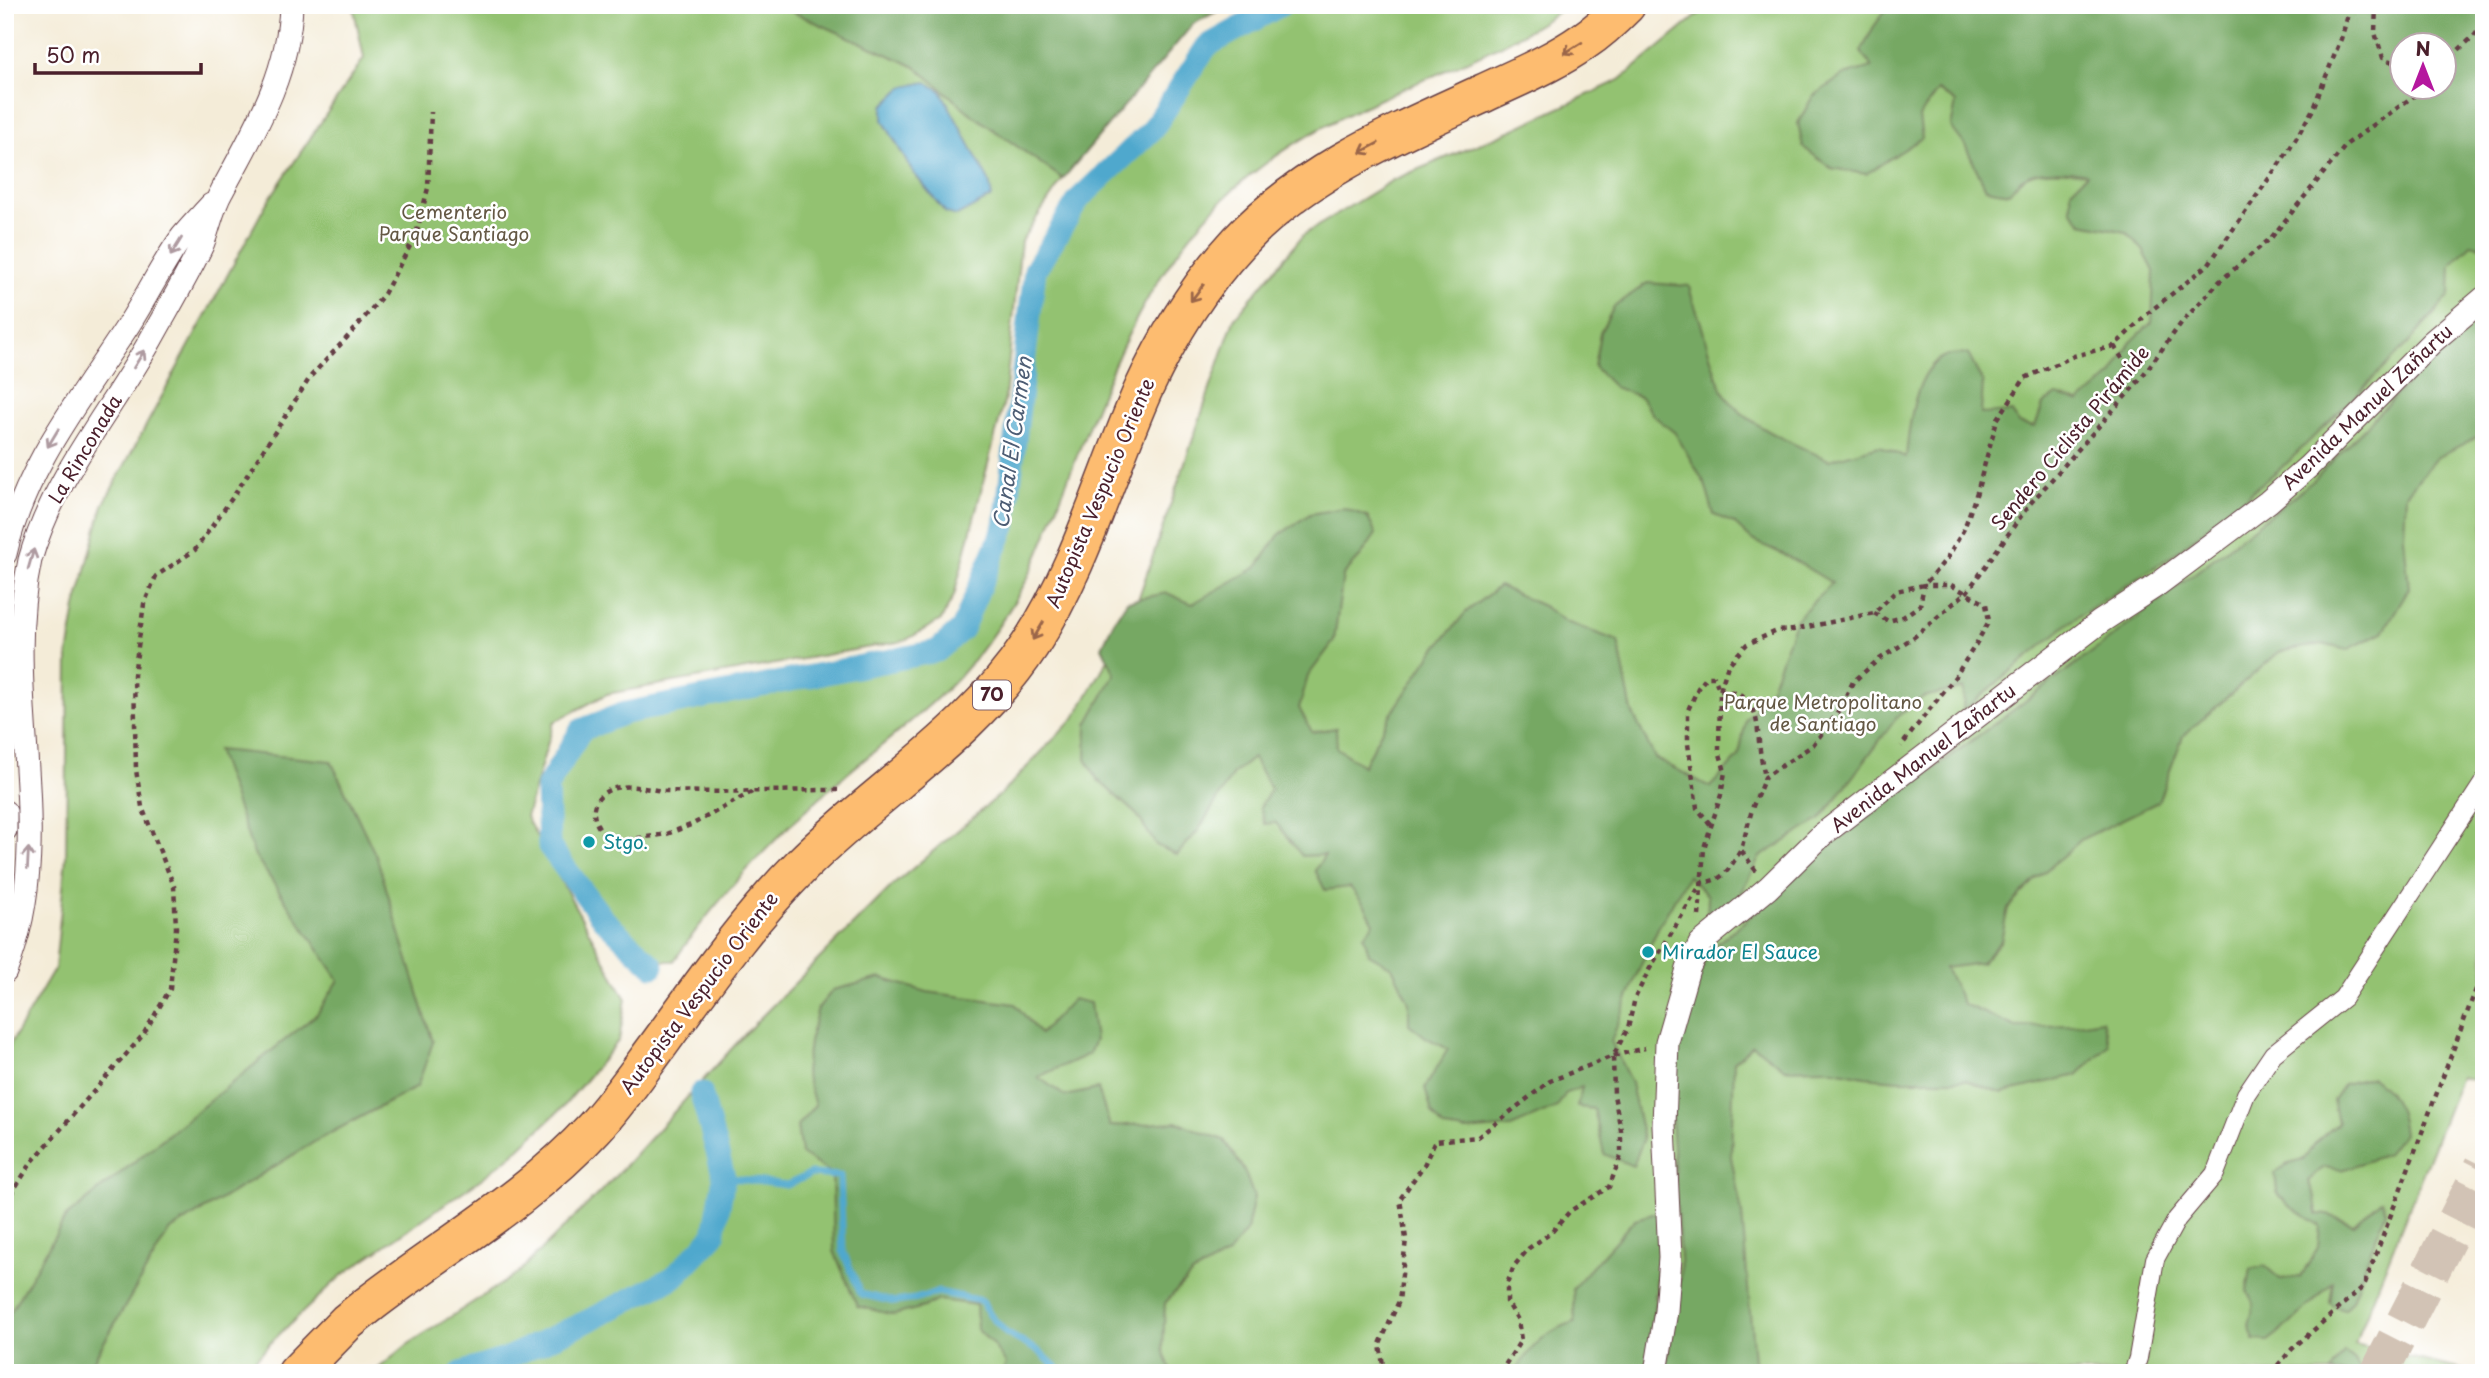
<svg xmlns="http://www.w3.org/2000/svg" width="2489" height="1378" font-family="'Playpen Sans',sans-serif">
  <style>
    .green { fill: #93c271; stroke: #6e704e; stroke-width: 2; fill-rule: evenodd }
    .forest { fill: #76a863; stroke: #606447; stroke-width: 2; fill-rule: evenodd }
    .water { fill: #50a8cd; stroke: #4d647c; stroke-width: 2 }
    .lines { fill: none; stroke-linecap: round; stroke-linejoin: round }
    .stream { stroke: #50a8cd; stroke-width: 7 }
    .canal { stroke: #50a8cd; stroke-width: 23 }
    .motorway-tunnel { stroke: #d2c3b5; stroke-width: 38; stroke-dasharray: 38 19; stroke-linecap: butt }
    .pedestrian-casing { stroke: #643e45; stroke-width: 20 }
    .minor-casing { stroke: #643e45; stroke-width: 25 }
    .motorway-casing { stroke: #643e45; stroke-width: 41 }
    .path { stroke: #643e45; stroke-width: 4.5; stroke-dasharray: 5 5; stroke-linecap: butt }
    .pedestrian { stroke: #fff; stroke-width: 18 }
    .minor { stroke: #fff; stroke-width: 23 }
    .motorway { stroke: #fdbc6f; stroke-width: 38 }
    .oneway { stroke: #9b664a }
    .oneway2 { stroke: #ae9aa0 }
    .culture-dot { fill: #0f9aa8; stroke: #fff; stroke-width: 2.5 }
    .labels { text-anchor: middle; stroke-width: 5; stroke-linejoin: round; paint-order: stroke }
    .shield { fill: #fff; stroke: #80626b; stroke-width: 2 }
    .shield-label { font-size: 18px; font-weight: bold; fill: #4a1f2b }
    .park-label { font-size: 19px; fill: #645844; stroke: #fff }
    .street-label { font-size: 19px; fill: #4a1f2b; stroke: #fff }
    .culture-label { font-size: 19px; fill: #0d838f; stroke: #fff; text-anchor: start }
    .water-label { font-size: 21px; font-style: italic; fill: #4d5d74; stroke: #fff }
  </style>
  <rect width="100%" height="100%" fill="#fff"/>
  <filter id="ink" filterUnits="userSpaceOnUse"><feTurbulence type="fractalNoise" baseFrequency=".0143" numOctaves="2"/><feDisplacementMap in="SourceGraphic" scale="14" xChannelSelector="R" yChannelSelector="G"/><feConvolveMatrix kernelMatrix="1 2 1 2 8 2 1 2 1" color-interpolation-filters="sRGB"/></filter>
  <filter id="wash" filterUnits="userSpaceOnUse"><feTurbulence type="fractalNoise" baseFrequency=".00686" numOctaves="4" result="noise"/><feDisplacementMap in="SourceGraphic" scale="28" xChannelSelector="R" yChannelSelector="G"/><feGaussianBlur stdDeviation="1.57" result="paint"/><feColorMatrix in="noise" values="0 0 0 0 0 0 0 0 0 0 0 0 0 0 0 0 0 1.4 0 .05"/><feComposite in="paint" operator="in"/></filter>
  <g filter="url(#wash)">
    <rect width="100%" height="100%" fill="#f4ecd8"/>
    <path class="green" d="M 353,5 L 785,5 L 789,10 L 916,67 L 1063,179 L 1021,241 L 1005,398 L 954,596 L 941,620 L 904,641 L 607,694 L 554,722 L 526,817 L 626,999 L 619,1040 L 564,1106 L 513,1154 L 481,1179 L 341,1276 L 269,1344 L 244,1373 L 86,1373 L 169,1231 L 319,1139 L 417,1087 L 359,973 L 5,1359 L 5,1053 L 55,968 L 66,857 L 68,655 L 76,607 L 103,505 L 266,204 L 364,58 ZM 883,120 L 946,213 L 912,171 Z
      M 1296,5 L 1568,5 C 1510,47 1444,70 1380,99 C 1330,121 1282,148 1241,183 C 1150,261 1110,370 1068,479 C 1054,514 1042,552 1024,585 C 1004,620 980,655 952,684 C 914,722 869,754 828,790 C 770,842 718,896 674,961 L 658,961 L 608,914 L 556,844 L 554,789 L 586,736 L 627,720 L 940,658 L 968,634 L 1012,528 L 1042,272 L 1085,203 L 1157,134 L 1212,52 Z
      M 1710,5 L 2484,5 L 2484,1083 L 2461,1077 L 2355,1344 L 2475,1373 L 373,1373 L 407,1345 L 518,1273 L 611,1181 L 756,1022 L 893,885 L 1002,793 L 1076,716 L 1132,617 L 1234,319 L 1303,235 L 1393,180 L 1512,130 L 1620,80 ZM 2402,46 L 2444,46 L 2444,88 L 2402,88 Z"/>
    <path class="forest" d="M 785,5 L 1229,5 L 1193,24 L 1063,179 L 970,113 L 916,67 L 788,10 Z
      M 1889,5 L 2484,5 L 2484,247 L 2471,244 L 2451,265 L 2450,295 L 2408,344 L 2287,463 L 2173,555 L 2070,622 L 1963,711 L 1964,688 L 1923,697 L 1898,716 L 1821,819 L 1760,857 L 1736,901 L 1707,923 L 1708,896 L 1688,876 L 1658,928 L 1641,965 L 1611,1041 L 1631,1083 L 1643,1140 L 1633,1166 L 1604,1154 L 1594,1109 L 1577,1107 L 1582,1087 L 1566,1093 L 1557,1107 L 1511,1127 L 1466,1131 L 1444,1128 L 1432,1113 L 1425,1088 L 1448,1049 L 1427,1038 L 1409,1024 L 1409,1002 L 1392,967 L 1369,954 L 1364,936 L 1374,923 L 1365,906 L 1350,887 L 1325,890 L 1315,870 L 1325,855 L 1302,856 L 1276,823 L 1265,824 L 1260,807 L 1271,789 L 1253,758 L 1233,774 L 1198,831 L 1177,855 L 1156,845 L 1137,815 L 1097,779 L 1086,759 L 1087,724 L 1115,674 L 1102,647 L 1113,623 L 1127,601 L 1167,593 L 1192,604 L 1257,567 L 1279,535 L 1310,514 L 1343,508 L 1367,516 L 1376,534 L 1360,557 L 1343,575 L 1334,641 L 1308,676 L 1299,708 L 1312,732 L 1336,728 L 1337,748 L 1363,766 L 1386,722 L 1432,653 L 1466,612 L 1499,586 L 1543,606 L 1566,622 L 1618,641 L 1632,712 L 1655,758 L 1710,787 L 1739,756 L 1746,719 L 1768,695 L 1796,619 L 1832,583 L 1787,556 L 1752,540 L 1734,523 L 1714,515 L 1705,484 L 1675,433 L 1653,415 L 1641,397 L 1614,387 L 1594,367 L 1600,333 L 1614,307 L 1647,283 L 1689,286 C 1692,301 1698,312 1702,327 C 1708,348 1713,370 1722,389 C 1738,423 1797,445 1829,460 L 1879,446 L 1906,457 C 1909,427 1914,369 1945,356 C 1952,354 1961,354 1968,354 L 1983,383 L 1981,414 L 2012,412 L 2018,423 L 2035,427 L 2043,404 L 2057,395 L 2080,402 L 2112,375 L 2130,343 L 2152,322 L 2154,271 L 2143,250 L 2126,232 L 2082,223 L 2071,210 L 2071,190 L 2087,174 C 2070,170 2035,167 2020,180 C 2016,184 2013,189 2009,193 L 1986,189 L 1965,145 L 1951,127 L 1956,103 L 1938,90 L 1919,117 L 1922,138 L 1866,174 L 1831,168 L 1803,147 L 1798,123 L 1813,96 L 1844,75 L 1872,67 L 1861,52 L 1873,28 ZM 2402,46 L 2444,46 L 2444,88 L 2402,88 Z
      M 2484,311 L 2484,433 L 2436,458 L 2406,494 L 2404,537 L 2409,588 L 2383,632 L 2347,650 L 2322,644 L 2279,652 L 2183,736 L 2158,802 L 2082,839 L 2036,879 L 2008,908 L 2001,941 L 1981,963 L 1945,968 L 1963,1004 L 2016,1027 L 2072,1025 L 2102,1020 L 2109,1045 L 2077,1075 L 2001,1093 L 1966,1080 L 1899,1080 L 1875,1078 L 1824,1068 L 1785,1069 L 1753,1045 L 1734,1062 L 1731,1157 L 1742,1213 L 1755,1373 L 1665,1373 L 1681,1275 L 1672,1131 L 1674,1037 L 1710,949 L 1767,903 L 1827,847 L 2114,636 L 2313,481 L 2428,362 Z
      M 217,750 L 331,761 L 377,858 L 433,1042 L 417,1087 L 319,1139 L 169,1231 L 86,1373 L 5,1373 L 5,1321 L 66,1217 L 317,1014 L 339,980 L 254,854 Z
      M 881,978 L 927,992 L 1015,1004 L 1040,1034 L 1073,999 L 1090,1003 L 1095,1040 L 1089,1054 L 1038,1077 L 1065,1096 L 1098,1089 L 1110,1126 L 1177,1122 L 1224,1140 L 1244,1170 L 1254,1197 L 1247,1230 L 1227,1255 L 1192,1274 L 1165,1303 L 1163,1349 L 1172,1373 L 1002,1373 L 1006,1364 L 994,1346 L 977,1329 L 976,1305 L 938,1300 L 924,1307 L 894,1315 L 857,1306 L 834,1251 L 832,1174 L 801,1154 L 797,1126 L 815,1105 L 805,1073 L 809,1042 L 818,1008 L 833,990 Z
      M 2372,1077 C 2395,1094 2399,1105 2403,1133 L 2387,1154 L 2342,1170 L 2324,1167 L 2308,1181 L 2315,1197 L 2317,1214 L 2328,1215 L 2354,1224 L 2382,1200 L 2386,1211 L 2352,1300 L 2344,1310 L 2335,1307 L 2330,1302 L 2333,1282 L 2290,1324 L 2268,1341 L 2254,1340 L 2249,1326 L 2254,1304 L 2247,1291 L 2251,1269 L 2265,1266 L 2280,1279 L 2301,1277 L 2318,1247 L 2320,1226 L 2288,1205 L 2277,1192 L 2275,1173 L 2289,1163 L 2304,1159 L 2316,1142 L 2338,1123 L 2333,1100 L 2344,1084 Z
      M 1660,1212 L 1660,1250 L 1649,1360 L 1643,1373 L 1515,1373 C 1530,1347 1546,1330 1575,1322 L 1573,1288 L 1635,1219 Z
      M 2344,1352 L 2355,1361 L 2361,1373 L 2330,1373 Z"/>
    <path class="water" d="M 926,82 L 941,91 L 989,181 L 992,197 L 957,216 L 946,213 L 912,171 L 883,120 L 883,106 L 903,87 Z"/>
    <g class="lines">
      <path class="stream" d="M 724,1177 L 787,1185 L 811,1174 L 840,1176 L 843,1252 L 861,1294 L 895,1302 L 915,1299 L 938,1292 L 982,1301 L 990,1315 L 1006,1333 L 1040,1352 L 1062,1373"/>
      <path class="canal" d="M 653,966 L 603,919 L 549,846 L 547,787 L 581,730 L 625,713 L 937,651 L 962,629 L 1005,526 L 1035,270 L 1079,199 L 1152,130 L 1207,46 L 1281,5
        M 461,1373 L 505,1359 L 592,1319 L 674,1277 L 714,1235 L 724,1177 L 701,1093"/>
    </g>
  </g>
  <g filter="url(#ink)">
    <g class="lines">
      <path class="motorway-tunnel" d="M 2379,1373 L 2484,1166"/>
      <defs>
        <path id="pedestrian" d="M 2133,1373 L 2138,1358 L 2155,1259 L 2177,1219 L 2215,1174 L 2246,1094 L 2273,1054 L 2343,998 L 2484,782"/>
        <path id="minor" d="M 5,554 C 25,466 81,398 129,324 C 147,296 162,264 182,237 C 191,226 201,216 211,205
          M 5,812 L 5,830
          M 5,972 C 60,838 0,696 30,560 C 54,475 113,409 154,334 C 170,305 188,275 202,245 C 209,228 212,208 222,191 C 254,131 289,75 291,5
          M 1654,1373 L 1657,1366 L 1666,1311 L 1670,1258 L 1664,1125 L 1667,1042 L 1688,969 L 1700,944 L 1768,888 L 1822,835 L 2100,622 L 2157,585 L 2268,502 L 2308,467 L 2432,342 L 2484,298"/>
        <path id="motorway" d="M 297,1373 L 347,1322 L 367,1306 C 443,1247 528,1200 594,1128 C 617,1103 637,1074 657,1047 C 703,984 747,920 802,865 C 877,790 971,735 1030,645 C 1081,567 1105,476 1143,390 C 1168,336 1198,286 1239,242 C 1305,171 1397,133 1484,93 C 1518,77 1553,63 1584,41 C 1599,31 1613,18 1626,5"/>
      </defs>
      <use href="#pedestrian" class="pedestrian-casing"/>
      <use href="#minor" class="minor-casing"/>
      <use href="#motorway" class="motorway-casing"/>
      <path class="path" d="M 2376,5 L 2375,33 L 2383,58 L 2402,66
        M 2444,63 L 2475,35 L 2484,22
        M 2114,346 L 2138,382
        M 1874,613 L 1888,621 L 1903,617 L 1920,605 L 1924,585 L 1951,585 L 1986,604 L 1989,621 L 1976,644 L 1955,677 L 1901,746
        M 752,792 L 693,824 L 667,834 L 612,842 C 592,827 584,799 612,789 C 628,783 650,790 666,791 C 723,793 781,790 838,790
        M 1710,824 L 1697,808 L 1688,744 L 1688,710 L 1698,688 L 1707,677 L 1714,677 L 1720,691 C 1760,690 1756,722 1760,750 C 1761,759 1763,768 1765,777
        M 1756,871 L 1741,850 L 1753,806 L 1765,777 L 1813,745 L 1836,715 L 1853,682 L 1878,660 L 1914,637 L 1967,592 L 2029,505 L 2138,382 L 2182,322 L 2220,281 L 2271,238 L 2347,144 L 2425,88
        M 1699,916 L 1704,848 L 1721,795 L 1725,772 L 1719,750 L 1720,691 L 1728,665 L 1747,644 L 1777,631 L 1793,630 L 1874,613 L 1896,591 L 1924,585 L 1948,557 L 1964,529 L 1977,492 L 1997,420 L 2025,378 L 2074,356 L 2114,346 L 2148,313 L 2208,265 L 2289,150 L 2312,111 L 2341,39 L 2351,5
        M 5,1203 L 32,1162 L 143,1035 L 170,989 L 176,928 L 174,886 L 142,807 L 136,770 L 134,675 L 144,604 L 156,576 L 195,550 L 235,494 L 311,376 L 354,330 L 384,294 L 416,235 L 428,188 L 431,112
        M 1384,1373 L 1380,1344 L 1399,1301 L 1406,1239 L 1400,1199 L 1424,1165 L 1435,1141 L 1478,1137 L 1550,1081 L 1613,1056 L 1645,1048
        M 1500,1373 L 1521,1340 L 1518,1320 L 1507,1302 L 1507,1284 L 1514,1266 L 1529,1248 L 1551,1233 L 1570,1211 L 1609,1187 L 1621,1156 L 1621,1130 L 1614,1095 L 1613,1056 L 1628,1028 L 1635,998 L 1649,970 L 1702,882 C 1724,882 1730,867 1741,850
        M 2271,1373 L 2292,1349 L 2364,1286 L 2484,968"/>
      <use href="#pedestrian" class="pedestrian"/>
      <use href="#minor" class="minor"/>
      <use href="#motorway" class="motorway"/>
    </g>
    <defs><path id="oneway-shaft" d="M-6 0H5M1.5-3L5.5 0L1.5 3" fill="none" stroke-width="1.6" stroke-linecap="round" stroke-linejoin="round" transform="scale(1.75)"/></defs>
    <g class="oneway">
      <use href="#oneway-shaft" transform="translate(1573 48) rotate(148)"/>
      <use href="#oneway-shaft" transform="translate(1369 148) rotate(152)"/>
      <use href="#oneway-shaft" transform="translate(1197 293) rotate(127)"/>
      <use href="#oneway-shaft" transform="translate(1038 631) rotate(121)"/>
    </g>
    <g class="oneway2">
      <use href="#oneway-shaft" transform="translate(176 247) rotate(122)"/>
      <use href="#oneway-shaft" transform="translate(139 359) rotate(-58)"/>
      <use href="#oneway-shaft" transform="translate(53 438) rotate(121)"/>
      <use href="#oneway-shaft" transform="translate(31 559) rotate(-74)"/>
      <use href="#oneway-shaft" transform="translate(28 858) rotate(-87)"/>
    </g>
  </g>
  <g class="culture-dot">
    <circle cx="589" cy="842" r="7"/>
    <circle cx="1648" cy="952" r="7"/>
  </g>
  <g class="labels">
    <rect class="shield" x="973" y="680.5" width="38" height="29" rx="5"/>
    <g class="shield-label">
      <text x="992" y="701">70</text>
    </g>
    <g class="park-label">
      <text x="454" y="219">Cementerio<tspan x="454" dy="22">Parque Santiago</tspan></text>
      <text x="1823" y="709">Parque Metropolitano<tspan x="1823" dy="22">de Santiago</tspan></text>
    </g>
    <g class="street-label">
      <text transform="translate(2367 407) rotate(-44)" y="7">Avenida Manuel Zañartu</text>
      <text transform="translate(2070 438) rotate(-50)" y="7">Sendero Ciclista Pirámide</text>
      <text transform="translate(85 449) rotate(-59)" y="7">La Rinconada</text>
      <text transform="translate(1100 493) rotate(-67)" y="7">Autopista Vespucio Oriente</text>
      <text transform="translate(1923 758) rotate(-38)" y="7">Avenida Manuel Zañartu</text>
      <text transform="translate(699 993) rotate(-53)" y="7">Autopista Vespucio Oriente</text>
    </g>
    <g class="culture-label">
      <text x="603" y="849">Stgo.</text>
      <text x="1662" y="959">Mirador El Sauce</text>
    </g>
    <g class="water-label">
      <text transform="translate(1013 443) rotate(-82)" y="7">Canal El Carmen</text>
    </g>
  </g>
  <rect width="2489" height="1378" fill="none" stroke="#fff" stroke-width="28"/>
  <g transform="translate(2423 66)"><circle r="33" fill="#ffffff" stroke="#b7a5aa" stroke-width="2"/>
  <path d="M0-5L12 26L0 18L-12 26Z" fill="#b5179e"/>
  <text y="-10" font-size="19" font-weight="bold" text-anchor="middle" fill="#4a1f2b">N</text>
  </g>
  <path d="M35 63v10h166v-10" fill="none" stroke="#4a1f2b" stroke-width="3.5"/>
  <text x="46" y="63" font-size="21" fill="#4a1f2b" stroke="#ffffff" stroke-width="5" paint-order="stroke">50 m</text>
</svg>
